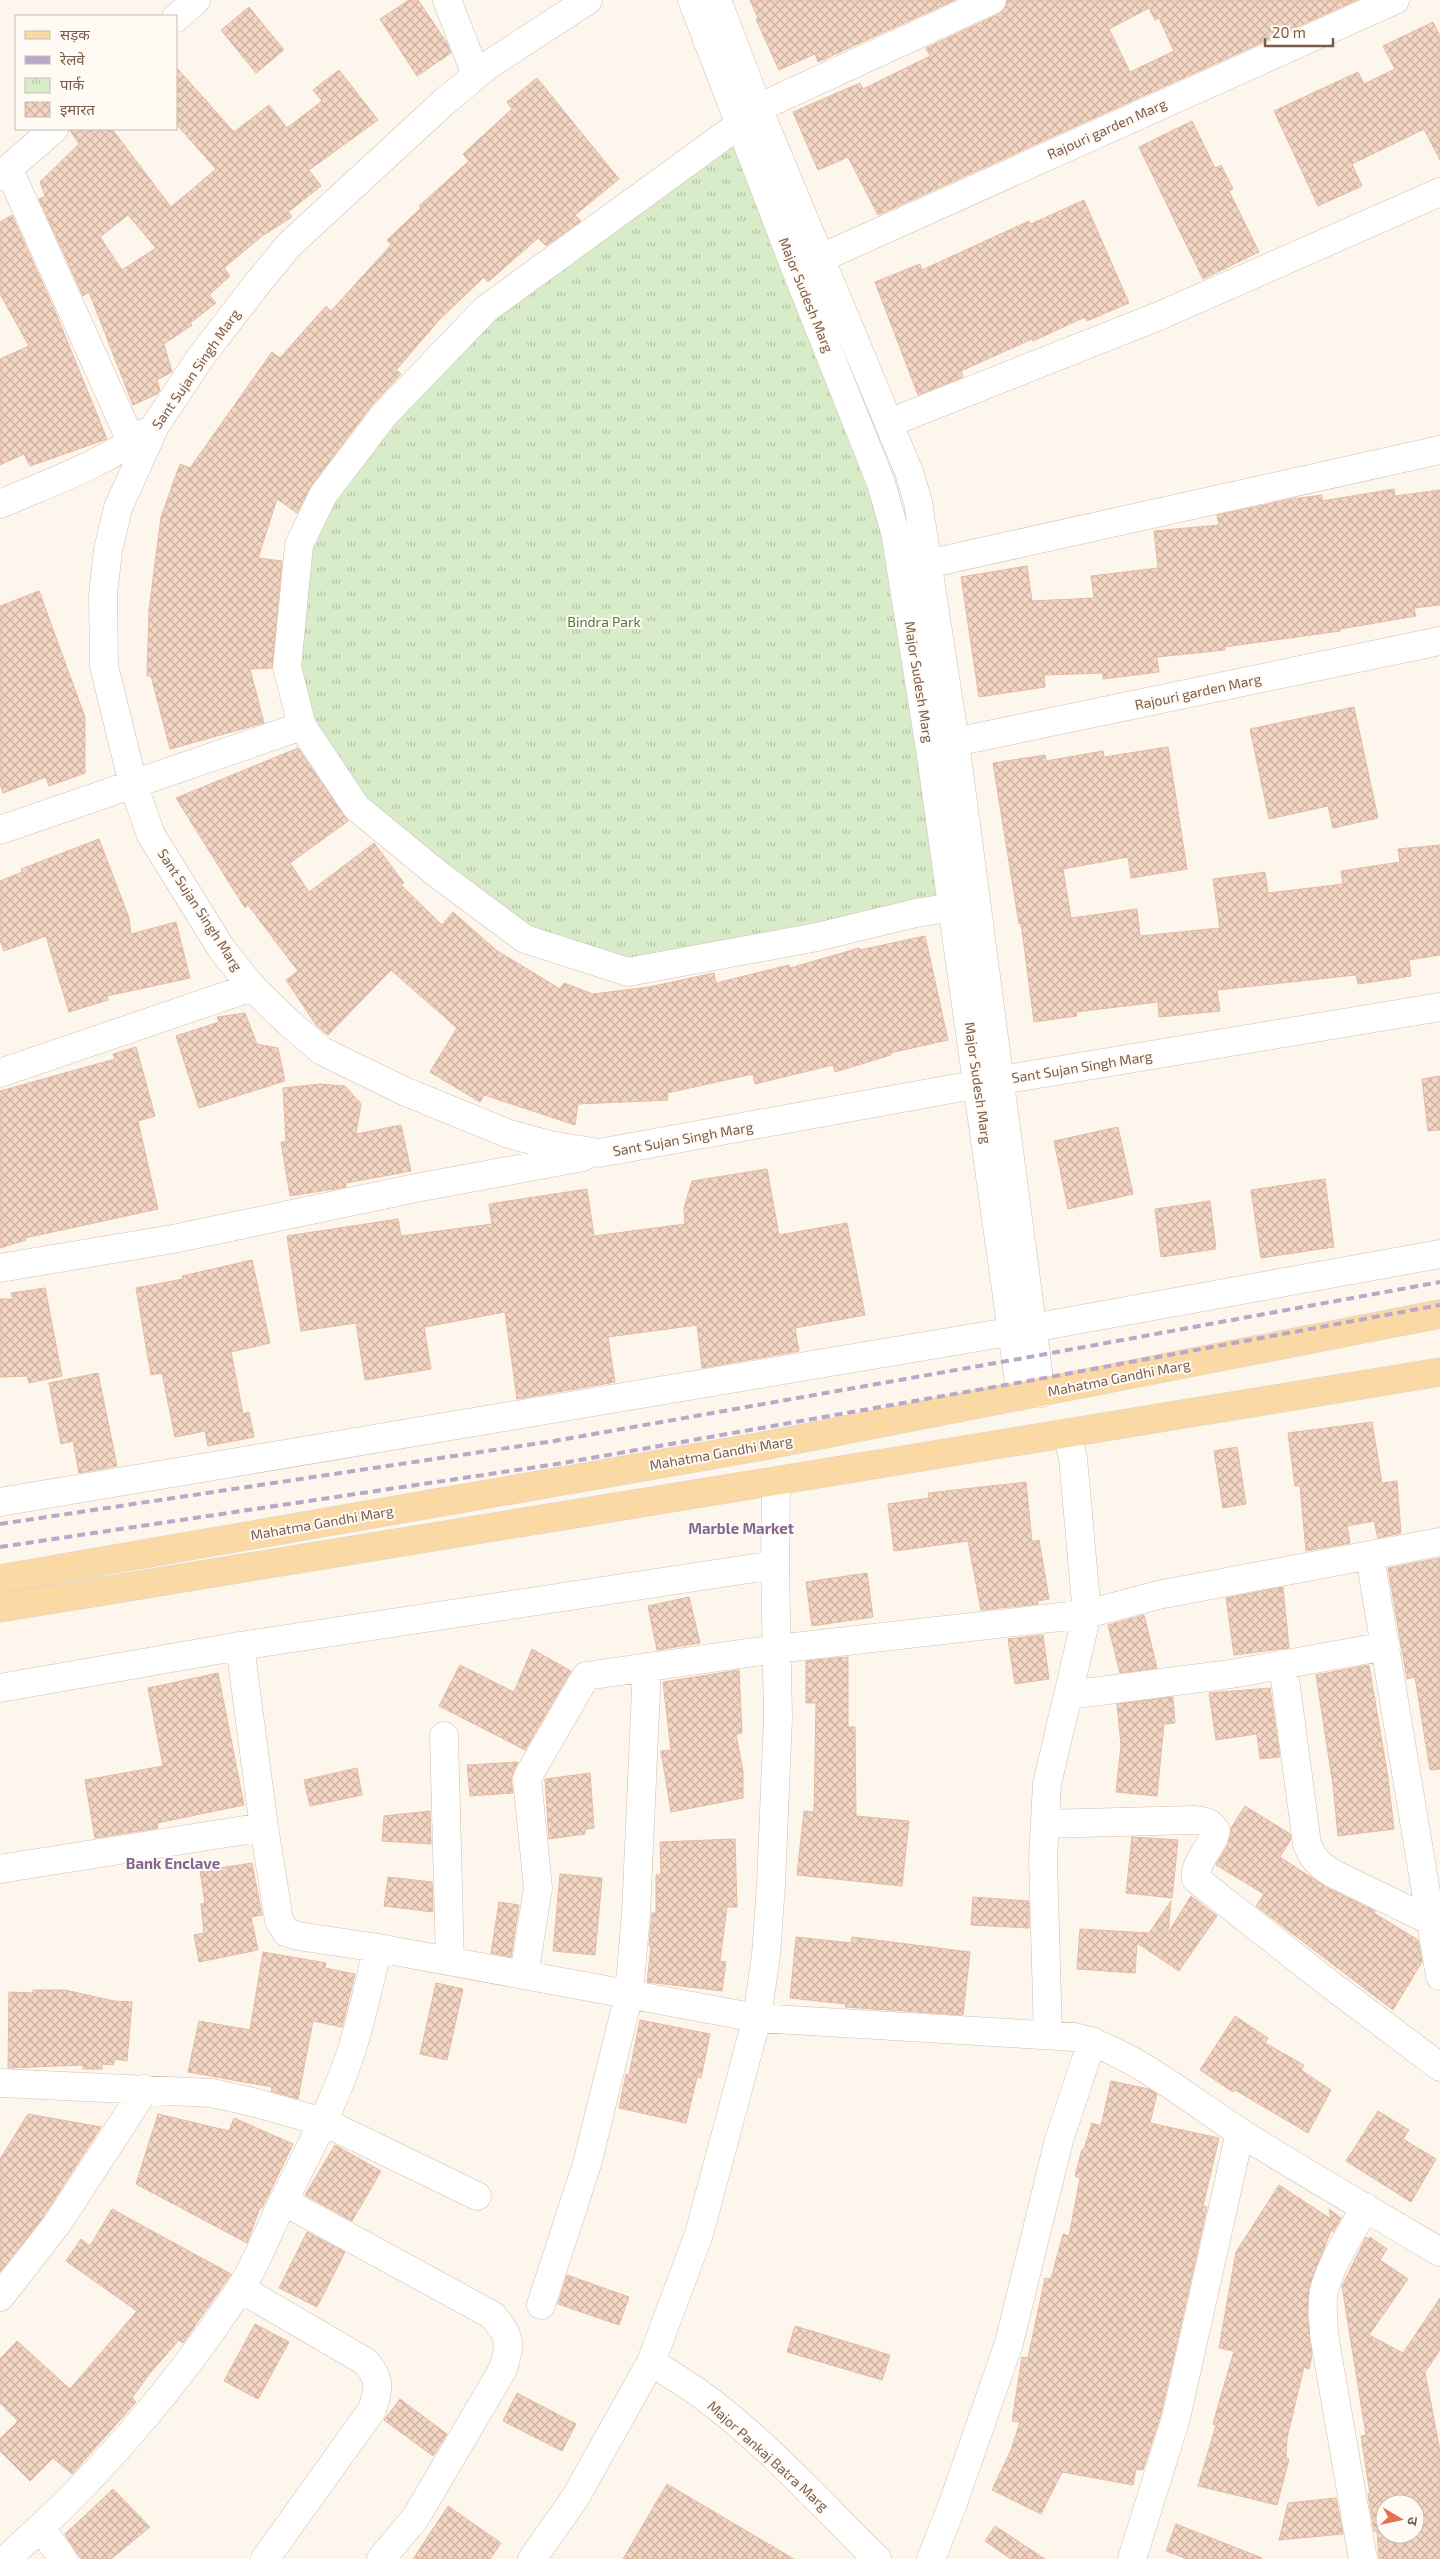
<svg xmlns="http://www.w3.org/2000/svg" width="1440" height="2559" font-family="'Exo 2','Noto Sans Devanagari',sans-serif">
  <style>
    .park { fill: url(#park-tufts) }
    .building { fill: url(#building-cross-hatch); stroke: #e6bba3; fill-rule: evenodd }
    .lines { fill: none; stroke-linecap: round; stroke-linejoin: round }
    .minor-casing { stroke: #d1beb0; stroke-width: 29 }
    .tertiary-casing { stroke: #d1beb0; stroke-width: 29 }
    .primary-casing { stroke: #dad1cd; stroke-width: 29 }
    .minor { stroke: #fff; stroke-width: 28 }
    .tertiary { stroke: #fff; stroke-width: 28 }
    .primary { stroke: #fbd9a5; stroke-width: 28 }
    .rail { stroke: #b9a8c9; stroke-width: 4; stroke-dasharray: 8 5; stroke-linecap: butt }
    .labels { text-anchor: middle; stroke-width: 4; stroke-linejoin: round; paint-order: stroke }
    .street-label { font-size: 14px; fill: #7a5c4d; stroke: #fffaf3 }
    .park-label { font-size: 14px; fill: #537a41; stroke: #fffaf3 }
    .neighbourhood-label { font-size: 15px; font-weight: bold; fill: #846695; stroke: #fffaf3 }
  </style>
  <defs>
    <pattern id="park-tufts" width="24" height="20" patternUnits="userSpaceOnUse" patternTransform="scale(1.25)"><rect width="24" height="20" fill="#d8ecc9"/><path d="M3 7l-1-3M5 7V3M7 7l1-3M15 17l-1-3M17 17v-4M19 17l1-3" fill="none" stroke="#b4c2a5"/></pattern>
    <pattern id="building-cross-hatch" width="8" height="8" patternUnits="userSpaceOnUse" patternTransform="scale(1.25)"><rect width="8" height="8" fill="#f3d5c3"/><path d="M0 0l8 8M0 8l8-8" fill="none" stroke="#cab0a1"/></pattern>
  </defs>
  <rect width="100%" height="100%" fill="#fdf6ec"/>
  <path class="park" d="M 740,124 L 889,508 L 953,907 L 628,972 L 525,939 L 366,814 L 302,726 L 287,667 L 323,495 L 486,309 Z"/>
  <path class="building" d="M 409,0 L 418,0 L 447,43 L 451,53 L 417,76 L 380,19 Z
    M 750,0 L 955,0 L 818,62 L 815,54 L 779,70 L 756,19 L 758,18 Z
    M 1007,0 L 1357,0 L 878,215 L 848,157 L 818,170 L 793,112 L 860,83 L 863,89 L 930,56 L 926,48 L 999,14 L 1005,9 ZM 1149,8 L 1155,20 L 1159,18 L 1174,51 L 1130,72 L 1109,29 Z
    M 249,7 L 284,50 L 256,73 L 221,30 Z
    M 1433,22 L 1440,36 L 1440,160 L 1424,129 L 1352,164 L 1362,186 L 1318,206 L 1274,111 L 1358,72 L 1364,84 L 1395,69 L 1383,46 Z
    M 176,67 L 234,132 L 269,105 L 287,128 L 322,101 L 313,90 L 339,70 L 378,120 L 309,170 L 321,186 L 288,212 L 292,217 L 262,236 L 224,268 L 230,276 L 209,295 L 216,303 L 190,323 L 192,325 L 164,344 L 172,372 L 157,380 L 160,390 L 157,394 L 133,405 L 89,292 L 83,296 L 39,199 L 45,196 L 40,182 L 79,144 L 69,129 L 112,129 L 171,207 L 216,169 L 176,124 ZM 128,215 L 156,248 L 122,270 L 100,237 Z
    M 537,78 L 619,179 L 575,215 L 581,221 L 546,246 L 538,238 L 488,282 L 484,277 L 440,319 L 396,370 L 401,374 L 372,405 L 311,486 L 297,513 L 277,499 L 258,558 L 282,561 L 272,668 L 250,669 L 264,723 L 170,749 L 151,676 L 147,676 L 149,610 L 161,517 L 180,464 L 190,468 L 272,352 L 280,358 L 326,306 L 331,311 L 391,245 L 387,240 L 421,208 L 419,206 L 469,161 L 463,154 L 512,109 L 507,102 Z
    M 1192,121 L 1215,168 L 1221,165 L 1233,189 L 1229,191 L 1259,252 L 1203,279 L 1139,147 Z
    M 1084,200 L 1129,303 L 1087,321 L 1085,317 L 1033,341 L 1032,339 L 961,371 L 963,377 L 918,395 L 875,282 L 920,264 L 922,270 L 1029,221 L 1031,224 Z
    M 12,215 L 55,311 L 107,439 L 30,466 L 24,454 L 0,465 L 0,359 L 29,346 L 0,294 L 0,222 Z
    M 1394,489 L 1395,496 L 1440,490 L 1440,605 L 1414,608 L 1416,616 L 1340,629 L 1340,631 L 1224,647 L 1225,650 L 1157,657 L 1159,672 L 1103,679 L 1103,673 L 1044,675 L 1045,687 L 979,697 L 961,577 L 1027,566 L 1032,601 L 1094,598 L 1091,576 L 1158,568 L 1154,531 L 1219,525 L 1217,515 L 1292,499 L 1322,495 L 1322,501 Z
    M 39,591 L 85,717 L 85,773 L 49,786 L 46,777 L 3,793 L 0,784 L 0,606 Z
    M 1354,707 L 1378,818 L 1333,828 L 1328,806 L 1269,819 L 1250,729 Z
    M 1168,747 L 1187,869 L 1131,878 L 1128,857 L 1063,869 L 1071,918 L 1137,909 L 1140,936 L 1220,928 L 1213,879 L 1265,872 L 1268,893 L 1343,884 L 1341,871 L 1400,862 L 1398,849 L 1440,845 L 1440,955 L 1409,960 L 1411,976 L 1358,984 L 1356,975 L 1217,990 L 1220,1011 L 1159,1017 L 1158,1002 L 1076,1012 L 1077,1016 L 1034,1022 L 1021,923 L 1019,924 L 993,763 L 1045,755 L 1046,761 L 1103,751 L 1104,757 Z
    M 298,748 L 348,821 L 290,863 L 309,892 L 374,843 L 404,883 L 401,885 L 442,925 L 453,912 L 496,950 L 560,989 L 564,983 L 593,994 L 649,987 L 714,973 L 716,983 L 789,965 L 790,968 L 859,948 L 860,950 L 925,936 L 948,1040 L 890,1053 L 891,1055 L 835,1072 L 833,1065 L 755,1084 L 753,1074 L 667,1093 L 668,1100 L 578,1104 L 575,1125 L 484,1095 L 480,1102 L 430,1072 L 457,1028 L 391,970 L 328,1035 L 316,1025 L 286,980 L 298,971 L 248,905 L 245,908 L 176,798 Z
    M 99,839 L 129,918 L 131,934 L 176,922 L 190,978 L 107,996 L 108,1000 L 69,1012 L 46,936 L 4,951 L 0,940 L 0,881 L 22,872 L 21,869 Z
    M 245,1013 L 257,1044 L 278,1048 L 285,1081 L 199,1108 L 176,1036 L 219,1022 L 217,1017 Z
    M 136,1047 L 155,1116 L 138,1121 L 158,1209 L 25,1238 L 26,1240 L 0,1248 L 0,1091 L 115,1059 L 113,1054 Z
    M 1440,1076 L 1440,1130 L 1428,1131 L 1422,1079 Z
    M 320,1084 L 345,1086 L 361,1104 L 356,1134 L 401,1125 L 411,1171 L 346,1183 L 346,1187 L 334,1189 L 290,1196 L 281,1142 L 286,1142 L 283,1088 Z
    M 1118,1127 L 1133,1194 L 1068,1209 L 1054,1141 Z
    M 767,1169 L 779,1235 L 847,1223 L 865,1315 L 795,1328 L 799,1351 L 702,1368 L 697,1325 L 608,1337 L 615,1382 L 517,1399 L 505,1312 L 424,1327 L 431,1369 L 365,1380 L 356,1323 L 301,1331 L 287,1236 L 398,1219 L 401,1236 L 492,1224 L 489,1204 L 587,1189 L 594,1236 L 685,1224 L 684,1208 L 692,1181 Z
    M 1325,1179 L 1334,1247 L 1261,1258 L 1251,1190 Z
    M 1210,1201 L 1216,1249 L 1161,1257 L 1155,1209 Z
    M 252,1260 L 270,1343 L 231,1352 L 243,1414 L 249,1412 L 254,1437 L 208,1446 L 205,1431 L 175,1437 L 162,1373 L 151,1375 L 136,1288 L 183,1279 L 182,1276 Z
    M 45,1288 L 62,1376 L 29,1383 L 27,1376 L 0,1377 L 0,1299 L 13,1299 L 11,1293 Z
    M 98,1373 L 117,1466 L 79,1473 L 73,1441 L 61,1444 L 49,1383 Z
    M 1372,1422 L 1382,1483 L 1397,1481 L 1401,1533 L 1378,1538 L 1374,1521 L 1347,1526 L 1350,1543 L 1306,1551 L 1300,1486 L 1295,1486 L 1288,1433 Z
    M 1237,1447 L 1246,1504 L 1223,1508 L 1214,1451 Z
    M 1026,1482 L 1032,1542 L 1039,1540 L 1049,1599 L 1038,1601 L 1038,1604 L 981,1610 L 968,1541 L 894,1551 L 888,1504 L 929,1498 L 928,1493 Z
    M 1440,1558 L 1440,1769 L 1430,1770 L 1415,1677 L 1407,1679 L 1388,1568 Z
    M 867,1573 L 873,1617 L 812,1626 L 806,1582 Z
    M 1283,1587 L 1289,1648 L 1234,1655 L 1226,1598 Z
    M 689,1597 L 700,1643 L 657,1650 L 648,1606 Z
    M 1144,1615 L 1157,1668 L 1120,1673 L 1108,1625 Z
    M 1043,1635 L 1049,1679 L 1015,1684 L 1008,1639 Z
    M 532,1649 L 571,1671 L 525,1750 L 439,1706 L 460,1665 L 514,1692 Z
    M 848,1657 L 848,1727 L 855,1727 L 856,1816 L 909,1821 L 902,1886 L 797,1875 L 804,1811 L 814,1812 L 816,1703 L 806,1703 L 806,1661 Z
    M 1369,1665 L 1388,1778 L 1394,1829 L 1338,1836 L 1333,1785 L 1316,1675 Z
    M 739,1670 L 742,1733 L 736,1734 L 743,1772 L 743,1798 L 671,1812 L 661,1751 L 671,1750 L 663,1682 Z
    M 218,1673 L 244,1805 L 157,1823 L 158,1828 L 95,1838 L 85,1780 L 163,1766 L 148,1688 Z
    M 1270,1688 L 1280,1757 L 1260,1759 L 1257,1734 L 1216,1740 L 1209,1693 Z
    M 1173,1697 L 1175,1723 L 1164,1724 L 1157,1796 L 1116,1792 L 1121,1745 L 1117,1704 Z
    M 518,1762 L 511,1779 L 513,1793 L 470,1796 L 467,1765 Z
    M 357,1768 L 362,1795 L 310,1806 L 304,1780 Z
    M 590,1773 L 594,1828 L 585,1829 L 585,1834 L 549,1839 L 545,1779 Z
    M 1245,1806 L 1290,1834 L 1291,1839 L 1280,1857 L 1326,1887 L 1375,1911 L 1374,1913 L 1418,1940 L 1422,1962 L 1393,2010 L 1256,1906 L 1264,1894 L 1216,1865 L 1228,1844 L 1231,1828 Z
    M 430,1811 L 431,1844 L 382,1841 L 384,1816 Z
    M 1132,1837 L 1178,1840 L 1172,1898 L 1126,1893 Z
    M 735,1839 L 737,1907 L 727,1907 L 720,1961 L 726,1962 L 722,1991 L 647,1982 L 651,1947 L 649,1946 L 652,1913 L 656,1913 L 656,1875 L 661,1875 L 660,1842 Z
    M 252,1863 L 262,1915 L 251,1917 L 258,1950 L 199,1962 L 194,1935 L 204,1933 L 201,1904 L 205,1903 L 200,1871 Z
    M 560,1874 L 602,1878 L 595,1955 L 553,1951 Z
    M 388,1877 L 432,1882 L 433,1912 L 384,1906 Z
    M 1191,1896 L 1217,1916 L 1179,1971 L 1137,1943 L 1135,1973 L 1077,1969 L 1080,1929 L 1149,1933 L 1171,1901 L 1168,1933 Z
    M 973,1897 L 1029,1901 L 1029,1928 L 971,1925 Z
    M 499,1902 L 519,1905 L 511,1957 L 491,1953 Z
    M 796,1937 L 851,1943 L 852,1937 L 970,1952 L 963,2015 L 845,2007 L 846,2004 L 790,1998 Z
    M 263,1952 L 326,1963 L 325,1968 L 355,1974 L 342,2027 L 313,2021 L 298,2099 L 271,2091 L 272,2087 L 188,2072 L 199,2021 L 250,2030 Z
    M 436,1983 L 463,1989 L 447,2060 L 420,2054 Z
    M 33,1990 L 65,1990 L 114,2001 L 132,2002 L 127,2061 L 115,2059 L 113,2065 L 102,2064 L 102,2069 L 83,2069 L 83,2065 L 8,2068 L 9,1992 L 33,1993 Z
    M 1235,2016 L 1268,2038 L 1265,2043 L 1304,2065 L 1301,2070 L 1331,2090 L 1308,2133 L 1235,2090 L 1233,2092 L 1200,2070 Z
    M 640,2020 L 710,2034 L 701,2078 L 697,2077 L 686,2123 L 619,2108 L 626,2074 L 629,2075 Z
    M 1111,2081 L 1149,2089 L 1157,2094 L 1150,2123 L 1219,2138 L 1203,2206 L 1207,2207 L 1199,2244 L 1161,2414 L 1143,2470 L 1136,2469 L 1133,2485 L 1062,2472 L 1041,2514 L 992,2490 L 1011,2450 L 1020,2422 L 1012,2421 L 1022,2357 L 1028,2358 L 1045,2278 L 1051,2279 L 1063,2234 L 1069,2236 L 1080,2178 L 1075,2176 L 1082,2149 L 1084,2149 L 1092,2123 L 1101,2126 Z
    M 1378,2111 L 1409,2130 L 1403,2139 L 1436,2159 L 1411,2202 L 1346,2161 Z
    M 28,2114 L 101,2127 L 41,2220 L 0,2272 L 0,2159 Z
    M 158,2114 L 229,2131 L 234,2118 L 293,2144 L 262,2208 L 260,2208 L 247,2243 L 136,2184 Z
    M 335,2145 L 381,2171 L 352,2221 L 305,2195 Z
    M 1279,2185 L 1331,2219 L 1329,2209 L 1341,2218 L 1333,2232 L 1332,2228 L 1309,2287 L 1307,2314 L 1312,2355 L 1309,2369 L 1304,2367 L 1287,2438 L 1286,2458 L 1289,2459 L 1277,2505 L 1198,2486 L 1216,2425 L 1213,2424 L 1218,2406 L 1234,2351 L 1219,2348 L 1236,2252 Z
    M 112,2209 L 231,2274 L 183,2343 L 179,2340 L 150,2373 L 132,2398 L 136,2402 L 72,2474 L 53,2458 L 30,2481 L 0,2451 L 0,2439 L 18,2421 L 0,2403 L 0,2359 L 17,2341 L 70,2389 L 137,2311 L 66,2261 L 81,2239 L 90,2246 Z
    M 307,2232 L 345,2252 L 317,2307 L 279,2288 Z
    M 1366,2237 L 1369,2239 L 1370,2237 L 1387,2249 L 1380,2260 L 1408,2279 L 1369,2335 L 1403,2353 L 1440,2298 L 1440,2350 L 1425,2372 L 1440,2451 L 1440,2559 L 1379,2559 L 1377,2531 L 1374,2531 L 1368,2494 L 1370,2494 L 1361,2436 L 1366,2435 L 1342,2286 ZM 1385,2504 L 1415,2504 L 1415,2534 L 1385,2534 Z
    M 567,2275 L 629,2297 L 619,2325 L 558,2304 Z
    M 255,2324 L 289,2342 L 258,2399 L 224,2381 Z
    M 795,2326 L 890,2355 L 882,2380 L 787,2352 Z
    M 517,2393 L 576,2424 L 562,2451 L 503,2421 Z
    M 400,2399 L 447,2434 L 433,2456 L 384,2420 Z
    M 667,2484 L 794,2559 L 623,2559 Z
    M 113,2489 L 150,2527 L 111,2559 L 81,2559 L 65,2534 Z
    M 1336,2498 L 1343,2534 L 1279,2540 L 1288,2503 Z
    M 448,2506 L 501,2543 L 490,2559 L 413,2559 Z
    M 1176,2524 L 1262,2558 L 1262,2559 L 1187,2559 L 1166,2551 Z
    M 995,2526 L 1045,2559 L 1011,2559 L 985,2541 Z"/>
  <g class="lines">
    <defs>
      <path id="minor" d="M 447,0 L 476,75
        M 588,0 L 487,66 L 443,103 L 289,245 L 253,289 L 200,358 L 155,426 L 118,508 L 108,550 L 103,594 L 104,666 L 133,784 L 151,835 L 221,948 L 252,987 L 288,1022 L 322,1051 L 404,1091 L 509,1134 L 550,1145 L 599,1153 L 1001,1080 L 1440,1007
        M 176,18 L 196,0
        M 758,108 L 992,0
        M 740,124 L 486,309 L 384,415 L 323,495 L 299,545 L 287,667 L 302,726 L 356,807 L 435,872 L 525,939 L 628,972 L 817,937 L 916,913 L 953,907
        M 9,170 L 132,443
        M 0,176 L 54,129
        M 819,259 L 1395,0
        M 889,423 L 1159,316 L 1440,192
        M 0,504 C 49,483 103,464 146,432
        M 927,564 L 1440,450
        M 955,742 L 1440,641
        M 0,830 L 302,726
        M 0,1073 L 252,987
        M 0,1268 L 173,1239 L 416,1188 L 583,1157
        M 1370,1557 L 1440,1976
        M 240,1646 L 264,1827 L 279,1920 L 286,1932 L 298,1936 L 378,1948 L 757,2018 L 1075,2037 C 1131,2051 1189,2099 1238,2131 C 1304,2173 1373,2212 1440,2252
        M 1283,1664 L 1307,1844 C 1313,1859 1320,1866 1334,1874 L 1431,1921
        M 0,1688 L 240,1646 L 775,1565
        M 1068,1695 L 1231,1674 L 1386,1646
        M 444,1736 L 450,1961
        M 1045,1824 L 1193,1820 C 1204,1821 1210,1821 1216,1831 C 1212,1848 1194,1861 1196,1879 L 1331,1985 L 1440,2067
        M 0,1869 L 264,1827
        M 524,1975 L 538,1888 L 527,1778 L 586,1676 L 776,1649 L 1087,1614 L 1158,1595 L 1440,1542
        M 1048,2035 L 1043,1859 L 1047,1784 L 1087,1614 L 1073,1458 L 1067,1433
        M 0,2083 L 212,2093 L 252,2102 L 324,2122 L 477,2196
        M 283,2201 L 492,2315 C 511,2337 511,2342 503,2369 L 416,2517 L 381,2559
        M 241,2289 L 366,2362 C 381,2380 379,2388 372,2410 L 265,2559
        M 0,2297 L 57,2224 L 145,2089
        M 541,2305 L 587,2164 L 629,1994 L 636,1914 L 647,1667
        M 651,2362 C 667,2372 683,2382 699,2393 C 764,2440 820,2503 877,2559
        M 41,2528 L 63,2559
        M 6,2559 C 94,2482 176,2387 240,2289 C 259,2260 269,2228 285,2198 C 308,2153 331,2109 348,2061 C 361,2025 368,1985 378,1948
        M 532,2559 L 575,2498 L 651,2362 L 699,2234 L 757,2018 L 766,1955 L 771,1885 L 778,1718 L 775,1565 L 776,1481
        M 931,2559 L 952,2506 L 1009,2343 L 1059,2140 L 1092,2041
        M 1132,2559 L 1176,2418 L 1240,2132
        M 1363,2559 L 1324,2335 C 1324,2321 1321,2305 1324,2291 C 1330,2264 1352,2232 1365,2207"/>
      <path id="tertiary" d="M 692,0 L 796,270 L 881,483 L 895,532 L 930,749 L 1021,1396
        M 717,0 L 758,108 L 909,472 L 918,502 L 955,742 L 1041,1393
        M 0,1502 L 1032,1328 L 1440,1254"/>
      <path id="primary" d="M 0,1579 L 763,1446 L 1440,1314
        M 0,1608 L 1440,1372"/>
    </defs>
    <use href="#minor" class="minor-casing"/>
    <use href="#tertiary" class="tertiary-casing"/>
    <use href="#primary" class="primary-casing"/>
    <use href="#minor" class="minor"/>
    <use href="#tertiary" class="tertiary"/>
    <use href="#primary" class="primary"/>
    <path class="rail" d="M 0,1524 L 554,1441 L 1024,1358 L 1440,1282
      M 0,1547 L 557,1464 L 1028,1381 L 1440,1305"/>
  </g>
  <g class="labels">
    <g class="street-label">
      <text transform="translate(1107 129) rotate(-24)" y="5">Rajouri garden Marg</text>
      <text transform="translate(806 295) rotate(68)" y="5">Major Sudesh Marg</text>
      <text transform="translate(196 369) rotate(-55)" y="5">Sant Sujan Singh Marg</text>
      <text transform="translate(919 682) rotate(81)" y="5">Major Sudesh Marg</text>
      <text transform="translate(1198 692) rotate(-12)" y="5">Rajouri garden Marg</text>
      <text transform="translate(200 910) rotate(57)" y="5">Sant Sujan Singh Marg</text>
      <text transform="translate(1082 1067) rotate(-9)" y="5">Sant Sujan Singh Marg</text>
      <text transform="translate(978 1083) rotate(82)" y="5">Major Sudesh Marg</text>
      <text transform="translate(683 1139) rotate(-10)" y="5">Sant Sujan Singh Marg</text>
      <text transform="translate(1119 1378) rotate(-11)" y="5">Mahatma Gandhi Marg</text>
      <text transform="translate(721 1453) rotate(-10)" y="5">Mahatma Gandhi Marg</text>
      <text transform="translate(322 1523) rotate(-10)" y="5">Mahatma Gandhi Marg</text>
      <text transform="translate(768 2456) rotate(42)" y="5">Major Pankaj Batra Marg</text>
    </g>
    <g class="park-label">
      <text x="604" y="627">Bindra Park</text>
    </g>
    <g class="neighbourhood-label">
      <text x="741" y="1534">Marble Market</text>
      <text x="173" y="1869">Bank Enclave</text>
    </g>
  </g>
  <rect x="15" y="15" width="162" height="115" fill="#fffaf3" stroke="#cabbb1"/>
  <rect x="25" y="31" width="25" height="8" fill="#fbd9a5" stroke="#cabbb1"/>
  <text x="60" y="40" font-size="15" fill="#7a5c4d">सड़क</text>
  <rect x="25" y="56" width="25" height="8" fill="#b9a8c9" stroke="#cabbb1"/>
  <text x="60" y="65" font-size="15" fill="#7a5c4d">रेलवे</text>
  <rect x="25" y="78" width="25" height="15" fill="url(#park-tufts)" stroke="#cabbb1"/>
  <text x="60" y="90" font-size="15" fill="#7a5c4d">पार्क</text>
  <rect x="25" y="102" width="25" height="15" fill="url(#building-cross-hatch)" stroke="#cabbb1"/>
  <text x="60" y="115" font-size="15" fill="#7a5c4d">इमारत</text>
  <g transform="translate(1400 2519) rotate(99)"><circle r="24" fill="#fffaf3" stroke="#cabbb1"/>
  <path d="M0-4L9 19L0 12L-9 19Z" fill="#e76f51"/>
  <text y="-8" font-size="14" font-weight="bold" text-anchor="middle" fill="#7a5c4d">उ</text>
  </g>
  <path d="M1265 38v8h68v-8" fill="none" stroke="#7a5c4d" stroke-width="2.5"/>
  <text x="1272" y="38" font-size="15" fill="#7a5c4d" stroke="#fffaf3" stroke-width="4" paint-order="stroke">20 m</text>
</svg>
